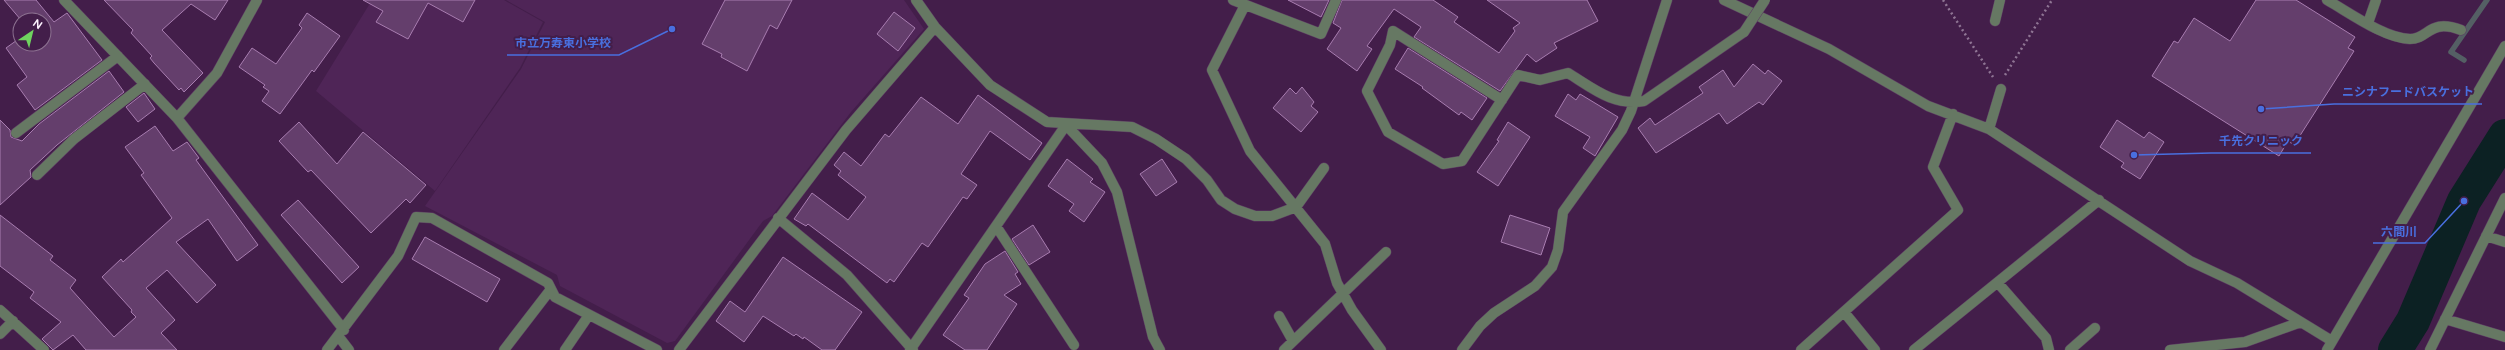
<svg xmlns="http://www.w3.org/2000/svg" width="2505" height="350" font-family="Figtree,'Noto Sans JP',sans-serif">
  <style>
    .built { fill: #4f2557 }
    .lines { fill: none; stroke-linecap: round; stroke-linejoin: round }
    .stream { stroke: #545f64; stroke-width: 5.5 }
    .river { stroke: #0c2123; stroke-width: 34 }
    .building { fill: #643e6c; stroke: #a87db0 }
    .minor-casing { stroke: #5d3c63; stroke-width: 11 }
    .path { stroke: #8f7594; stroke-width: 2.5; stroke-dasharray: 2 3; stroke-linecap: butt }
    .minor { stroke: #667863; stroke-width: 10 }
    .minor-bridge-casing { stroke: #5d3c63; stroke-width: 11; stroke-linecap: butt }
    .minor-bridge { stroke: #667863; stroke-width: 10 }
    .leader { fill: none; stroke: #496fdf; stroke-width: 1.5 }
    .callout-dot { fill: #496fdf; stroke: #431e4a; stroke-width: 1.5 }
    .callout-label { font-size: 12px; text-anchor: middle; font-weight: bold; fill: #496fdf; stroke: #431e4a; stroke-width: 4; stroke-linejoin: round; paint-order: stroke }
  </style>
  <rect width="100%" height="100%" fill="#431e4a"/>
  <path class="built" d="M 372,0 L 504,0 L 543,22 L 520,68 L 435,191 L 316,91 Z
    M 506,0 L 904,0 L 924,29 L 851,112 L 772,216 L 763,221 L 675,341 L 667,343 L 560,286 L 557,275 L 425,206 L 521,69 L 545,22 Z"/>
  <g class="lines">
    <path class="stream" d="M 2464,60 L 2451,52 L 2487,0"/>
    <path class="river" d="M 2395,350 L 2413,321 L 2464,201 L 2505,136"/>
  </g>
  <path class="building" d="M 4,0 L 36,0 L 54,22 L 67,13 L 102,60 L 35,110 L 17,85 L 27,77 L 6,48 L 20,38 L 20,44 L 44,44 L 44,20 L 21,20 Z
    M 104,0 L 228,0 L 215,20 L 191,4 L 162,30 L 203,73 L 184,92 L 181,88 L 179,90 L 154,63 L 150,58 L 152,56 L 131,33 L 133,30 Z
    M 363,0 L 475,0 L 463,22 L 428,3 L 408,39 L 376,22 L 383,11 Z
    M 725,0 L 792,0 L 777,29 L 770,25 L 747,71 L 721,57 L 722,54 L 702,44 Z
    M 1288,0 L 1329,0 L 1321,17 Z
    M 1342,0 L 1433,0 L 1458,17 L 1454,22 L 1499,53 L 1515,31 L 1513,28 L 1520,23 L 1487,0 L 1587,0 L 1598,21 L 1554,43 L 1557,48 L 1536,62 L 1527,54 L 1500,91 L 1414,37 L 1421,27 L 1394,9 L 1367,46 L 1372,49 L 1357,71 L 1327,49 L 1341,28 L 1333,23 Z
    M 2256,0 L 2296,0 L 2355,37 L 2348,48 L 2354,51 L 2294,145 L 2288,141 L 2279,156 L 2152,76 L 2174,41 L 2178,43 L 2194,18 L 2230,41 Z
    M 894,12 L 915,28 L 898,51 L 877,34 Z
    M 307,13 L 340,36 L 314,72 L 312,70 L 280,114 L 262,101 L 269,91 L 263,87 L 265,85 L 239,67 L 252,48 L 276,64 L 302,28 L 299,25 Z
    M 1408,48 L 1487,98 L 1472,120 L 1461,112 L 1459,115 L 1422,88 L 1423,87 L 1395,69 Z
    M 1753,64 L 1765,74 L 1768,70 L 1782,81 L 1763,105 L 1759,102 L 1727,124 L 1719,113 L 1656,153 L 1638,128 L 1650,118 L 1655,125 L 1703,93 L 1699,87 L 1723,70 L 1734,87 Z
    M 109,71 L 124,92 L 57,145 L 30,170 L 31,177 L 0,205 L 0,120 L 10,130 L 11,137 L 22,141 L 39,124 Z
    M 1302,87 L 1314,102 L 1311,106 L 1318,112 L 1301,132 L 1273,108 L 1290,88 L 1296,94 Z
    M 144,93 L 155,109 L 138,122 L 126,107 Z
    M 1568,94 L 1576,100 L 1580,94 L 1618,117 L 1595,156 L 1583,148 L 1590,137 L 1555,116 Z
    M 978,95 L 1042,143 L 1030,160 L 990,131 L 961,174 L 977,185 L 967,199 L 963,197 L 928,247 L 922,243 L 894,282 L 890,279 L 887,283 L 816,230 L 808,224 L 806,226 L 794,219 L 812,193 L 848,220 L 866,197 L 838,175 L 841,171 L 834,165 L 844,152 L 861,166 L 885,134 L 889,137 L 921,97 L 958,124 Z
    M 2117,120 L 2144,138 L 2149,132 L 2164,142 L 2140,179 L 2121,167 L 2124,163 L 2100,147 Z
    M 299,122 L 337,164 L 363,132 L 426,185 L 410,203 L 406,199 L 371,233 L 311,170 L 308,172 L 279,141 Z
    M 1508,122 L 1530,137 L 1498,186 L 1477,172 L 1499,141 L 1497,140 Z
    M 155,126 L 173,151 L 187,142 L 199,158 L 196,160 L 258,245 L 237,261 L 208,219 L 176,242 L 216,285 L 197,303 L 167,270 L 146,288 L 175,320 L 161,333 L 177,350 L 86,350 L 73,335 L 53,350 L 42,339 L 61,322 L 30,298 L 34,292 L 0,266 L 0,215 L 53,256 L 50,260 L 76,280 L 70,288 L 114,337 L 136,317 L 131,312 L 132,310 L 102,277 L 121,259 L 123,262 L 172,218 L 141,175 L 144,173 L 125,147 Z
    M 1067,159 L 1093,179 L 1090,182 L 1105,192 L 1084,222 L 1069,211 L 1074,204 L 1048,186 Z
    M 1162,159 L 1177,182 L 1156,196 L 1140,174 Z
    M 298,200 L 359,267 L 342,283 L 281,215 Z
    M 1510,215 L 1550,228 L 1541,255 L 1501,242 Z
    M 1033,225 L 1050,252 L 1029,265 L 1012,239 Z
    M 425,237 L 500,279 L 487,302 L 412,259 Z
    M 1005,251 L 1018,272 L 1015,274 L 1021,284 L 1004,295 L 1017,304 L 987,350 L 965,350 L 943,335 L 969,298 L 964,295 L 985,264 Z
    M 783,257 L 862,312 L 835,350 L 822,350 L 804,337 L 803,339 L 796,334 L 794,336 L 763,316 L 744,342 L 716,321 L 730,301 L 745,312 Z"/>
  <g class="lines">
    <defs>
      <path id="minor" d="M 64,0 L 177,118 L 344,330
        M 916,0 L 935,27 L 990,85 L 1047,122 L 1132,127 L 1156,139 L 1186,159 L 1207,180 L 1221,200 L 1235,209 L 1255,216 L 1272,216 L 1296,207 L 1324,168
        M 1233,0 L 1321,34 L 1336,0
        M 1724,0 L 1829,49 L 1928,106 L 1989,129 L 2190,261 L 2237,283 L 2332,341
        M 2327,0 C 2350,13 2384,38 2410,39 C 2429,39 2429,18 2461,30
        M 1245,5 L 1212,70 L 1250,151 L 1325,244 L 1337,283 L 1352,310 L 1381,350
        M 1995,21 L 2000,0
        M 2368,23 L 2376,0
        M 1502,100 L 1393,31 L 1390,45 L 1367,91 L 1388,132 L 1443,164 L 1462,161 L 1518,75 L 1540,80 L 1568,73 C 1594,89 1613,106 1644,101 L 1744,32
        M 177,118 L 217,73 L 257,0
        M 1066,125 L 1102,163 L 1117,192 L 1153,337 L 1160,350
        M 1989,129 L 2001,89
        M 16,133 L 118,56
        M 37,175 L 74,139 L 145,84
        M 778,218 L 847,275 L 913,350
        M 996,226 L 1074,345
        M 2486,236 L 2505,242
        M 1998,283 L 2046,338 L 2049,350
        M 0,310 L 44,350
        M 1844,312 L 1875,350
        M 1279,316 L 1293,341
        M 2445,319 L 2505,337
        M 0,334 L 13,321
        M 339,337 L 349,350
        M 327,350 L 398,256 L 416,217 L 432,218 L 548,283 L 555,297 L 657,350
        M 504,350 L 551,289
        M 565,350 L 589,315
        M 679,350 L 846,130 L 935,27
        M 910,350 L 1066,125
        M 1284,350 L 1386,252
        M 1462,350 L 1480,326 L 1494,313 L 1535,286 L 1552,267 L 1558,250 L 1563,212 L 1622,130 L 1631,111 L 1667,0
        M 1801,350 L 1958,210 L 1933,167 L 1953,114
        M 1914,350 L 2099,200
        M 2070,350 L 2095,328
        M 2170,350 L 2245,342 L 2301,322
        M 2327,350 L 2505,46
        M 2430,350 L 2505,198"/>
    </defs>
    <use href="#minor" class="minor-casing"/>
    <path class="path" d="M 1943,0 L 1993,77
      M 2005,75 L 2052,0"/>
    <use href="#minor" class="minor"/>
    <defs>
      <path id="minor-bridge" d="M 1744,32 L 1765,0"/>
    </defs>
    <use href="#minor-bridge" class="minor-bridge-casing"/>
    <use href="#minor-bridge" class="minor-bridge"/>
  </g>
  <path class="leader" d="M672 29L619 55H507M2261 109L2334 104H2482M2134 155L2211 153H2311M2464 201L2425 243H2373"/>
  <g class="callout-dot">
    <circle cx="672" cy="29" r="4"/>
    <circle cx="2261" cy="109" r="4"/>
    <circle cx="2134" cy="155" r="4"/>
    <circle cx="2464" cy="201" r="4"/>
  </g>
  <g class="callout-label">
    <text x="563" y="47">市立万寿東小学校</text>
    <text x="2408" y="96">ニシナフードバスケット</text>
    <text x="2261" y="145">千先クリニック</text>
    <text x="2399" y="236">六間川</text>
  </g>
  <g transform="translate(32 32) rotate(35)"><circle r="19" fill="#431e4a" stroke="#8d7291"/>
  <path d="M0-3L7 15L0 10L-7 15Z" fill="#6fd35f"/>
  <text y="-6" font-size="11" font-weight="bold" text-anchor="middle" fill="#fbf1fc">N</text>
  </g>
</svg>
